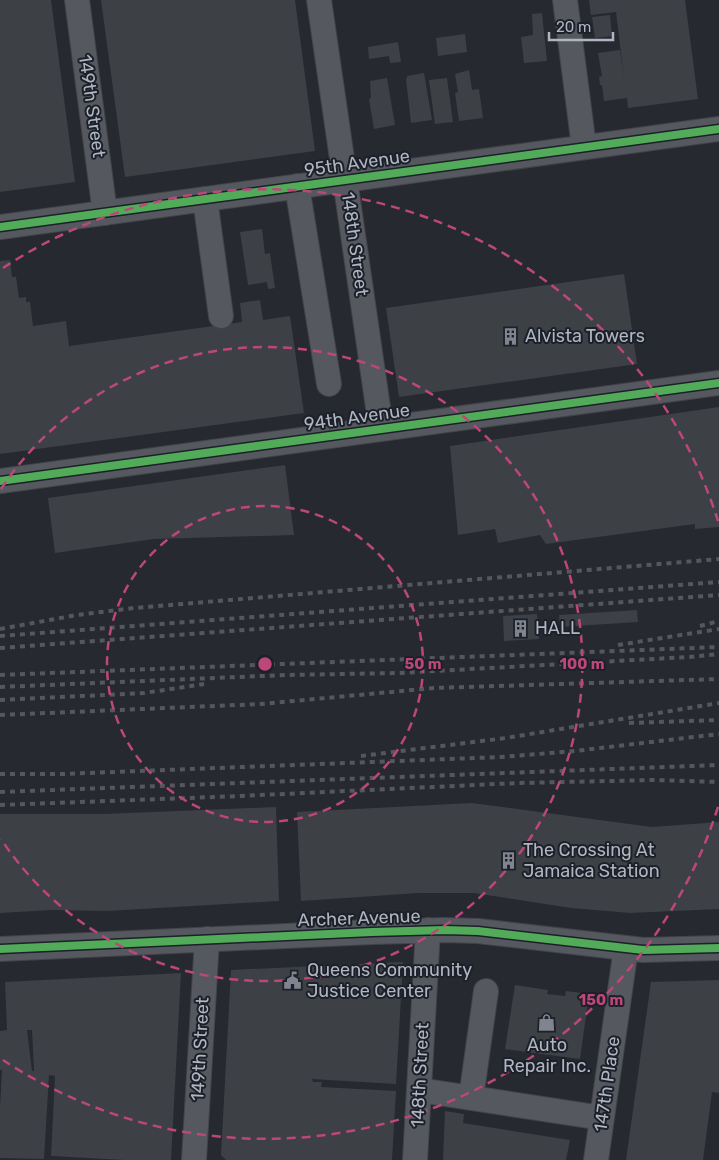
<svg xmlns="http://www.w3.org/2000/svg" width="719" height="1160" font-family="Rubik,sans-serif">
  <style>
    .building { fill: #3d4045; fill-rule: evenodd }
    .lines { fill: none; stroke-linecap: round; stroke-linejoin: round }
    .minor-casing { stroke: #424449; stroke-width: 26 }
    .minor { stroke: #56585f; stroke-width: 24 }
    .rail { stroke: #55575c; stroke-width: 4; stroke-dasharray: 5 5; stroke-linecap: butt }
    .cycleway-casing { stroke: #1b2029; stroke-width: 11 }
    .cycleway { stroke: #51ab58; stroke-width: 8 }
    .ring { fill: none; stroke: #bd477a; stroke-width: 2.5; stroke-dasharray: 9 6 }
    .labels { text-anchor: middle; stroke-width: 4; stroke-linejoin: round; paint-order: stroke }
    .street-label { font-size: 18px; fill: #b0b5c1; stroke: #1b2029 }
    .poi-label { font-size: 18px; fill: #b0b5c1; stroke: #1b2029; text-anchor: start }
    .centre { fill: #bd477a; stroke: #1b2029; stroke-width: 2.5 }
    .ring-label { font-size: 15px; text-anchor: middle; font-weight: bold; fill: #bd477a; stroke: #1b2029; stroke-width: 4; stroke-linejoin: round; paint-order: stroke }
  </style>
  <rect width="100%" height="100%" fill="#262930"/>
  <path class="building" d="M 0,0 L 51,0 L 75,182 L 0,192 Z
    M 101,0 L 295,0 L 315,151 L 125,177 Z
    M 589,0 L 685,0 L 698,99 L 628,108 L 627,98 L 604,101 L 602,85 L 600,85 L 599,77 L 602,76 L 598,53 L 620,50 L 624,78 L 616,12 L 591,15 Z
    M 542,13 L 547,61 L 524,63 L 521,37 L 533,35 L 532,14 Z
    M 610,15 L 612,36 L 595,38 L 592,17 Z
    M 465,34 L 467,52 L 438,56 L 436,38 Z
    M 398,42 L 401,62 L 390,63 L 389,56 L 369,59 L 368,47 Z
    M 469,70 L 472,90 L 479,89 L 483,118 L 459,121 L 455,93 L 458,92 L 455,74 Z
    M 424,73 L 432,120 L 411,123 L 406,79 L 407,79 L 407,76 Z
    M 387,78 L 395,125 L 374,129 L 369,99 L 371,98 L 370,81 Z
    M 447,78 L 453,122 L 435,124 L 429,80 Z
    M 262,229 L 265,254 L 270,253 L 275,288 L 268,289 L 267,282 L 248,285 L 240,232 Z
    M 10,260 L 12,277 L 16,277 L 19,298 L 26,297 L 26,302 L 30,302 L 33,326 L 66,321 L 69,346 L 242,322 L 240,303 L 260,300 L 263,320 L 290,316 L 304,413 L 0,454 L 0,261 Z
    M 624,274 L 637,364 L 399,397 L 386,308 Z
    M 719,407 L 719,527 L 695,529 L 695,524 L 546,544 L 540,535 L 498,543 L 495,529 L 458,535 L 450,446 Z
    M 285,465 L 294,535 L 154,539 L 55,553 L 48,498 Z
    M 637,610 L 638,622 L 560,627 L 559,615 Z
    M 537,614 L 539,639 L 504,641 L 503,616 Z
    M 472,803 L 652,827 L 719,822 L 719,909 L 630,913 L 571,908 L 474,893 L 419,893 L 301,901 L 297,812 Z
    M 276,807 L 279,901 L 107,911 L 51,910 L 0,913 L 0,814 L 103,814 Z
    M 403,962 L 396,1084 L 312,1079 L 313,1082 L 322,1082 L 321,1087 L 396,1091 L 392,1160 L 226,1160 L 221,1155 L 231,970 Z
    M 181,973 L 171,1160 L 125,1160 L 51,1156 L 55,1076 L 49,1075 L 44,1159 L 0,1158 L 0,1108 L 2,1070 L 0,1070 L 0,1031 L 7,1030 L 5,982 ZM 27,1030 L 32,1030 L 34,1071 L 32,1071 Z
    M 719,980 L 719,1093 L 712,1092 L 703,1160 L 626,1160 L 651,982 Z
    M 515,985 L 548,990 L 547,994 L 565,996 L 566,991 L 589,994 L 580,1059 L 505,1049 Z
    M 445,1111 L 464,1114 L 463,1123 L 570,1140 L 566,1160 L 443,1160 Z"/>
  <g class="lines">
    <defs>
      <path id="minor" d="M 77,0 L 105,213
        M 319,0 L 381,428
        M 565,0 L 584,147
        M 297,186 L 329,384
        M 205,199 L 221,316
        M 0,227 L 719,129
        M 0,481 L 719,383
        M 0,949 L 372,932 L 445,930 L 478,931 L 643,950 L 719,948
        M 419,1090 L 602,1118
        M 471,1098 L 486,991
        M 194,1160 L 207,939
        M 415,1160 L 428,930
        M 596,1160 L 626,948"/>
    </defs>
    <use href="#minor" class="minor-casing"/>
    <use href="#minor" class="minor"/>
    <path class="rail" d="M 700,626 L 719,621
      M 0,629 L 77,615 L 134,608 L 719,559
      M 0,636 L 719,582
      M 618,645 L 719,629
      M 0,648 L 719,595
      M 0,675 L 719,647
      M 0,687 L 286,675 L 399,673 L 689,657 L 719,654
      M 0,700 L 144,693 L 204,684
      M 0,715 L 261,704 L 434,688 L 719,679
      M 629,723 L 719,720
      M 361,756 L 506,738 L 719,703
      M 0,774 L 62,774 L 501,757 L 575,751 L 719,734
      M 0,792 L 719,765
      M 0,805 L 240,796 L 518,783 L 655,780 L 719,782"/>
    <defs>
      <path id="cycleway" d="M 0,227 L 719,129
        M 0,481 L 719,383
        M 0,949 L 372,932 L 445,930 L 478,931 L 643,950 L 719,948"/>
    </defs>
    <use href="#cycleway" class="cycleway-casing"/>
    <use href="#cycleway" class="cycleway"/>
  </g>
  <g class="ring">
    <circle cx="265" cy="664" r="158"/>
    <path d="M1 489A317 317 0 1 1 1 839"/>
    <path d="M718 807A475 475 0 0 1 3 1060M3 268A475 475 0 0 1 718 521"/>
  </g>
  <defs>
    <symbol id="building-bare" viewBox="-9 -9 18 18"><path d="M-4-6H4V6H1V3H-1V6H-4ZM-2.5-4.3h1.7v1.8h-1.7ZM.8-4.3h1.7v1.8H.8ZM-2.5-1h1.7V.8h-1.7ZM.8-1h1.7V.8H.8Z" fill="#80848e" stroke="#1b2029" stroke-width="2.5" paint-order="stroke"/></symbol>
    <symbol id="civic-bare" viewBox="-9 -9 18 18"><path d="M-.6-6.5H3V-4.5H.6V-3L4-1V1h2V6H-6V1h2V-1L-.6-3ZM-1.2 2.5V6h2.4V2.5Z" fill="#80848e" stroke="#1b2029" stroke-width="2.5" paint-order="stroke"/></symbol>
    <symbol id="shop-bare" viewBox="-9 -9 18 18"><path d="M-5-2.5h2.3a2.7 3.5 0 0 1 5.4 0H5L5.5 6h-11ZM-1.5-2.5h3a1.5 2.3 0 0 0-3 0Z" fill="#80848e" stroke="#1b2029" stroke-width="2.5" paint-order="stroke"/></symbol>
  </defs>
  <g fill-rule="evenodd">
    <use href="#building-bare" x="498" y="324" width="25" height="25"/>
    <use href="#building-bare" x="508" y="616" width="25" height="25"/>
    <use href="#building-bare" x="496" y="848" width="25" height="25"/>
    <use href="#civic-bare" x="280" y="968" width="25" height="25"/>
    <use href="#shop-bare" x="534" y="1010" width="25" height="25"/>
  </g>
  <g class="labels">
    <g class="street-label">
      <text transform="translate(92 106) rotate(82)" y="6">149th Street</text>
      <text transform="translate(357 163) rotate(-8)" y="6">95th Avenue</text>
      <text transform="translate(355 244) rotate(82)" y="6">148th Street</text>
      <text transform="translate(357 417) rotate(-8)" y="6">94th Avenue</text>
      <text transform="translate(359 918) rotate(-2)" y="6">Archer Avenue</text>
      <text transform="translate(200 1049) rotate(-87)" y="6">149th Street</text>
      <text transform="translate(420 1075) rotate(-87)" y="6">148th Street</text>
      <text transform="translate(607 1084) rotate(-82)" y="6">147th Place</text>
    </g>
    <g class="poi-label">
      <text x="525" y="342">Alvista Towers</text>
      <text x="535" y="634">HALL</text>
      <text x="523" y="856">The Crossing At<tspan x="523" dy="21">Jamaica Station</tspan></text>
      <text x="307" y="976">Queens Community<tspan x="307" dy="21">Justice Center</tspan></text>
      <text x="547" y="1051" text-anchor="middle">Auto<tspan x="547" dy="21">Repair Inc.</tspan></text>
    </g>
  </g>
  <circle cx="265" cy="664" r="8" class="centre"/>
  <g class="ring-label">
    <text x="423" y="669">50 m</text>
    <text x="582" y="669">100 m</text>
    <text x="601" y="1005">150 m</text>
  </g>
  <path d="M549 32v8h64v-8" fill="none" stroke="#b0b5c1" stroke-width="2.5"/>
  <text x="556" y="32" font-size="15" fill="#b0b5c1" stroke="#1b2029" stroke-width="4" paint-order="stroke">20 m</text>
</svg>
